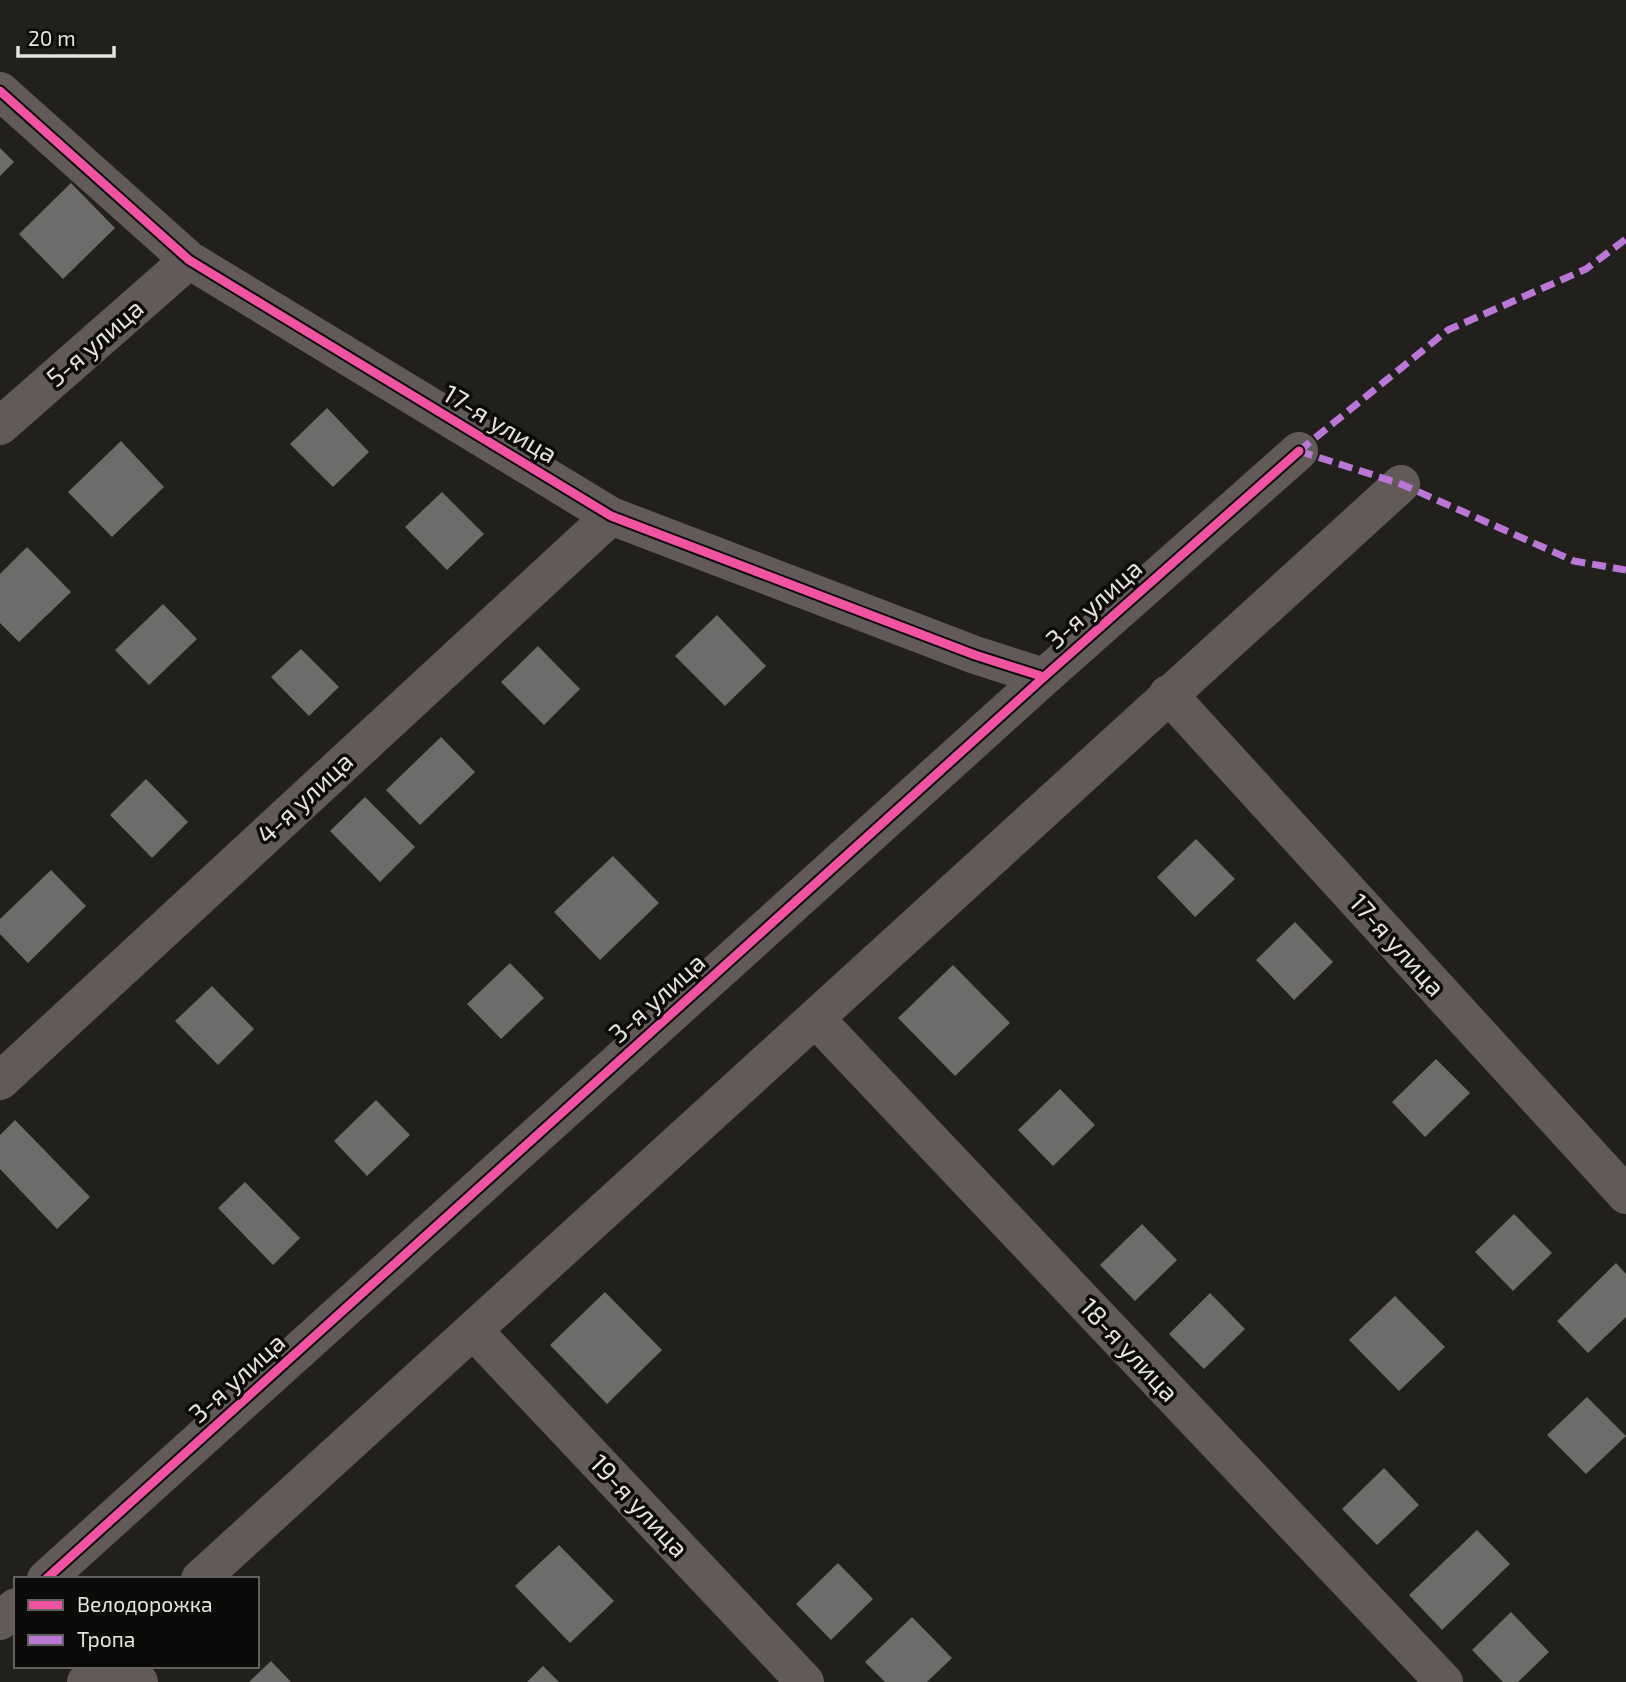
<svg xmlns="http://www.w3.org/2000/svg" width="1626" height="1682" font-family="'Exo 2',sans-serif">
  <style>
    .building { fill: #6e6c6a }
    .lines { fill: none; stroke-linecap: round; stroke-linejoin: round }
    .minor { stroke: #625a59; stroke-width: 38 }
    .quiet { stroke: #ba77d6; stroke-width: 7; stroke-dasharray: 14 7; stroke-linecap: butt }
    .cycleway-casing { stroke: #0c0b09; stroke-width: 13 }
    .cycleway { stroke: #f153a3; stroke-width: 9 }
    .labels { text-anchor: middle; stroke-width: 7; stroke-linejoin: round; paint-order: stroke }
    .street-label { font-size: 26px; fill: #e5e3e0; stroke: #0c0b09 }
  </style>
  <rect width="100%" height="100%" fill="#22201d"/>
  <path class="building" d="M 0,148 L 14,162 L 0,176 Z
    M 71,183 L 115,228 L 63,279 L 19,234 Z
    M 327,408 L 369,452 L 333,487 L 290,444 Z
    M 121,441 L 164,487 L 112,537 L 68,492 Z
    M 442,492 L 484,534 L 447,570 L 405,527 Z
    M 27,547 L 71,592 L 19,642 L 0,623 L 0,574 Z
    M 163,604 L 197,639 L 149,685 L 115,650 Z
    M 717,615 L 766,666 L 725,706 L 675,656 Z
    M 538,646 L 580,689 L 544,725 L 501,682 Z
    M 301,649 L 339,687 L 309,716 L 271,677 Z
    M 441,737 L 475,772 L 420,825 L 386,790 Z
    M 146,779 L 188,822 L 152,858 L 110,815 Z
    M 365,797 L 415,847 L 380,882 L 330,831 Z
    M 1196,839 L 1235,879 L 1195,917 L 1157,877 Z
    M 613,856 L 659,903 L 600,960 L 554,912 Z
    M 51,870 L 86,906 L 28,963 L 0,934 L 0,919 Z
    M 1295,922 L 1333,962 L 1294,1000 L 1256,960 Z
    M 510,963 L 544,998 L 501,1039 L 467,1004 Z
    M 953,965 L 1010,1023 L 955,1076 L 898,1018 Z
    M 212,986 L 254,1029 L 218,1065 L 175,1021 Z
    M 1436,1059 L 1470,1093 L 1425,1137 L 1392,1102 Z
    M 1060,1089 L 1095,1125 L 1053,1166 L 1018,1130 Z
    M 376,1100 L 410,1135 L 367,1176 L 334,1141 Z
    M 15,1120 L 90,1197 L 57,1229 L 0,1169 L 0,1135 Z
    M 245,1182 L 300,1238 L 273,1265 L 218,1208 Z
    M 1514,1214 L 1552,1253 L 1513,1291 L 1475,1252 Z
    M 1142,1224 L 1177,1260 L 1135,1301 L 1100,1265 Z
    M 1616,1263 L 1626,1274 L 1626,1317 L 1588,1353 L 1557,1321 Z
    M 605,1292 L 662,1350 L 607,1404 L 550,1345 Z
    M 1210,1293 L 1245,1329 L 1204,1369 L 1169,1334 Z
    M 1395,1296 L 1445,1347 L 1399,1391 L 1349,1340 Z
    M 1587,1397 L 1626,1436 L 1586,1474 L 1547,1435 Z
    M 1384,1468 L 1419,1505 L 1377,1545 L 1342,1509 Z
    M 1477,1530 L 1510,1564 L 1442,1630 L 1409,1595 Z
    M 559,1545 L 614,1601 L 570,1643 L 515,1586 Z
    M 838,1563 L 873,1599 L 831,1640 L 796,1604 Z
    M 1511,1612 L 1549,1652 L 1518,1682 L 1503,1682 L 1472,1650 Z
    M 912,1617 L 952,1658 L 927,1682 L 885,1682 L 865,1662 Z
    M 271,1661 L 291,1682 L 249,1682 Z
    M 543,1666 L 559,1682 L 527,1682 Z"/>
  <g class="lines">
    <path class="minor" d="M 0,91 L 189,260 L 611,516 L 975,655 L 1044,677
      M 0,426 L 189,260
      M 1168,694 L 1626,1195
      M 815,1018 L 1444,1682
      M 0,1081 L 611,516
      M 473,1330 L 805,1682
      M 46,1579 L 1044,677 L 1299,451
      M 200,1579 L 1401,484
      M 0,1621 L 16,1607
      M 125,1666 L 139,1682
      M 86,1682 L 104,1666"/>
    <path class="quiet" d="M 1299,451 L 1448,330 L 1586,269 L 1626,239
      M 1299,451 L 1401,484 L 1574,561 L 1626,570"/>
    <defs>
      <path id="cycleway" d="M 0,91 L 189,260 L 611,516 L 975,655 L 1044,677
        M 46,1579 L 1044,677 L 1299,451"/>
    </defs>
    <use href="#cycleway" class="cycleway-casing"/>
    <use href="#cycleway" class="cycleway"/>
  </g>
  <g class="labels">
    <g class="street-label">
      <text transform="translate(95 343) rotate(-41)" y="9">5-я улица</text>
      <text transform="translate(500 424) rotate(31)" y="9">17-я улица</text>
      <text transform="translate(1094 604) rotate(-42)" y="9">3-я улица</text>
      <text transform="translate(305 798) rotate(-43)" y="9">4-я улица</text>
      <text transform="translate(1397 945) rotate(48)" y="9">17-я улица</text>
      <text transform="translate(657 998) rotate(-42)" y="9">3-я улица</text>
      <text transform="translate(1129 1350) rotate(47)" y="9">18-я улица</text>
      <text transform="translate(237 1378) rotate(-42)" y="9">3-я улица</text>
      <text transform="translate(639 1506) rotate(47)" y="9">19-я улица</text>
    </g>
  </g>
  <rect x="14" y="1577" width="245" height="91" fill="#0c0b09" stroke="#63615f" stroke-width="2"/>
  <rect x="28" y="1600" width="35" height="10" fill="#f153a3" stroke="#63615f" stroke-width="2"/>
  <text x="77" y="1612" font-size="21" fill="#e5e3e0">Велодорожка</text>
  <rect x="28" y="1635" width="35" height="10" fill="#ba77d6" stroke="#63615f" stroke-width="2"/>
  <text x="77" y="1647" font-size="21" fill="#e5e3e0">Тропа</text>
  <path d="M18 46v10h96v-10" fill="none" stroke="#e5e3e0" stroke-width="3.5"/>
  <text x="28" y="46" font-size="21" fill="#e5e3e0" stroke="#0c0b09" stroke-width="5" paint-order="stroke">20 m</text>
</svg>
